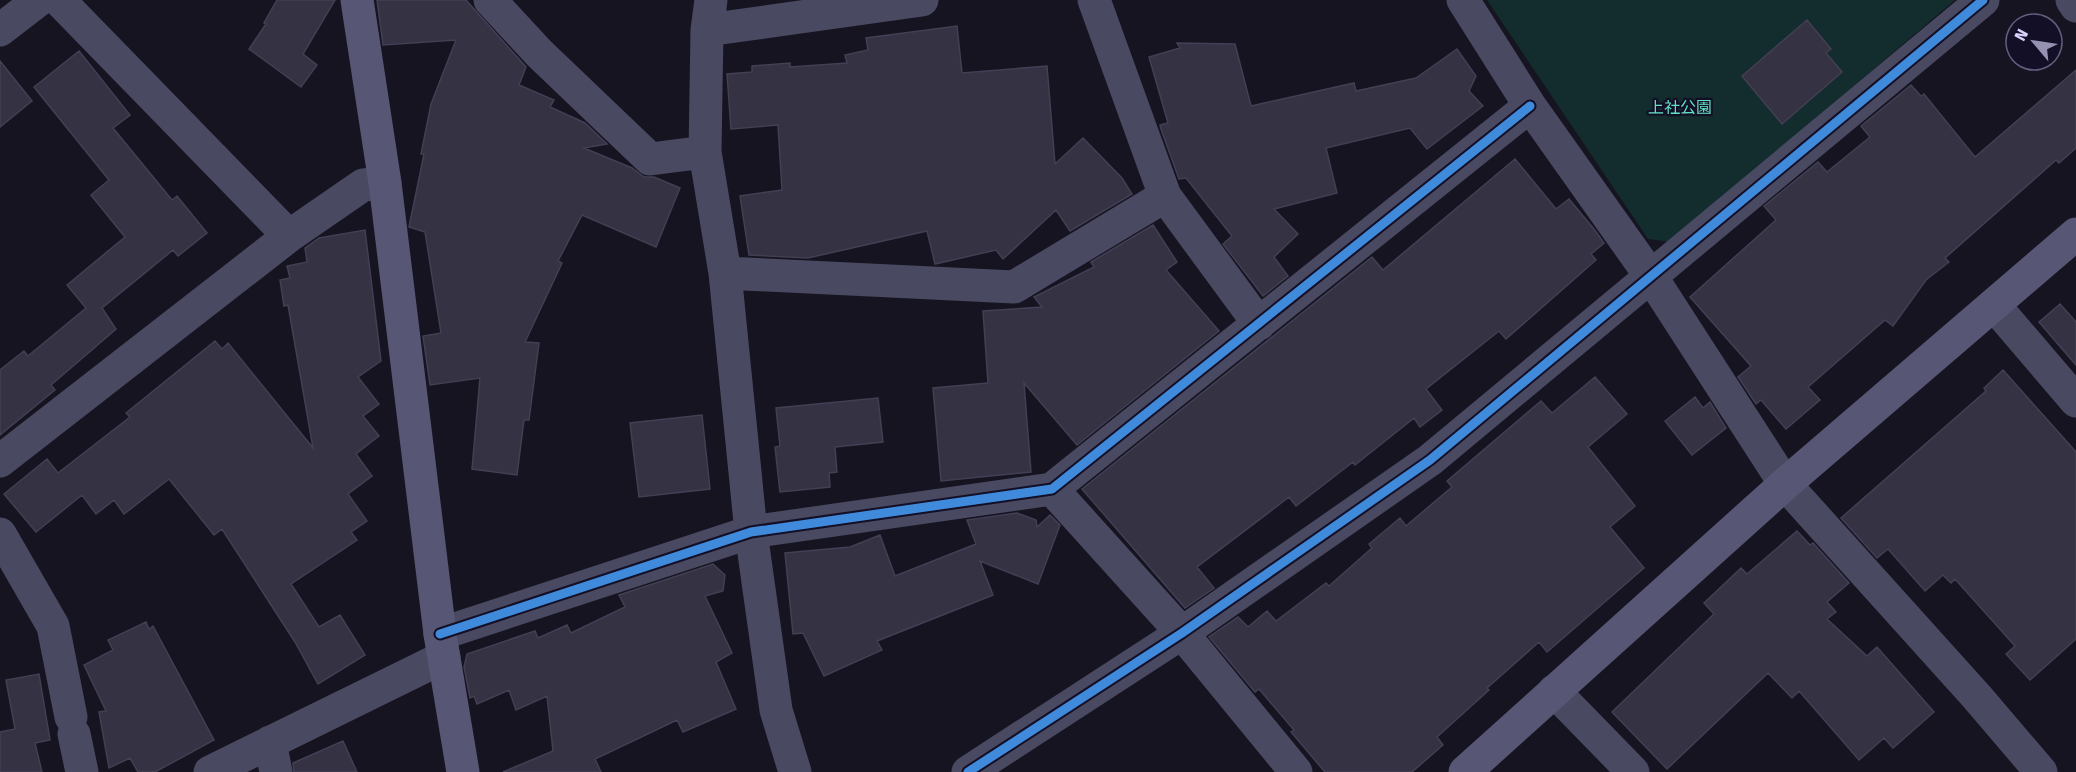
<svg xmlns="http://www.w3.org/2000/svg" width="2076" height="772" font-family="'Fira Sans','Noto Sans JP',sans-serif">
  <style>
    .green { fill: #132c2d }
    .building { fill: #343243; stroke: #433f54; stroke-width: 1.5 }
    .lines { fill: none; stroke-linecap: round; stroke-linejoin: round }
    .street { stroke: #4a4962; stroke-width: 33 }
    .secondary { stroke: #575674; stroke-width: 33 }
    .cycleway-casing { stroke: #130f26; stroke-width: 13 }
    .cycleway { stroke: #408adc; stroke-width: 9 }
    .labels { text-anchor: middle; stroke-width: 4.5; stroke-linejoin: round; paint-order: stroke }
    .park-label { font-size: 16px; fill: #5fe0c0; stroke: #130f26 }
  </style>
  <rect width="100%" height="100%" fill="#161421"/>
  <path class="green" d="M 1487,0 L 1955,0 L 1670,242 L 1648,239 Z"/>
  <path class="building" d="M 277,0 L 335,0 L 303,54 L 317,65 L 301,87 L 249,49 L 266,24 L 264,23 Z
    M 377,0 L 466,0 L 526,67 L 519,85 L 554,100 L 550,107 L 585,123 L 607,144 L 584,148 L 632,168 L 644,177 L 654,177 L 680,188 L 656,247 L 582,215 L 558,261 L 562,263 L 525,342 L 539,343 L 529,420 L 524,420 L 517,475 L 472,469 L 480,378 L 430,385 L 423,336 L 441,333 L 425,232 L 409,227 L 424,154 L 421,154 L 431,104 L 456,40 L 383,45 Z
    M 1807,20 L 1831,49 L 1826,53 L 1842,72 L 1782,124 L 1742,76 Z
    M 957,26 L 962,73 L 1047,66 L 1055,164 L 1083,138 L 1122,178 L 1132,194 L 1070,231 L 1056,210 L 1003,259 L 996,250 L 935,264 L 927,231 L 808,258 L 749,255 L 740,196 L 782,190 L 778,125 L 731,129 L 727,74 L 752,72 L 752,66 L 790,63 L 790,67 L 847,63 L 845,55 L 868,50 L 866,38 Z
    M 1177,43 L 1235,44 L 1251,106 L 1354,83 L 1356,91 L 1416,78 L 1457,49 L 1476,76 L 1469,91 L 1483,106 L 1427,149 L 1410,128 L 1326,148 L 1337,193 L 1274,209 L 1298,234 L 1274,257 L 1288,276 L 1263,296 L 1223,244 L 1232,236 L 1186,178 L 1179,179 L 1161,129 L 1160,125 L 1168,123 L 1149,57 L 1180,48 Z
    M 79,51 L 130,115 L 113,128 L 172,200 L 177,196 L 207,233 L 178,256 L 173,250 L 102,308 L 116,329 L 51,385 L 55,390 L 0,435 L 0,370 L 24,351 L 28,356 L 86,308 L 67,285 L 125,237 L 91,195 L 109,180 L 34,87 Z
    M 0,61 L 32,101 L 0,127 Z
    M 2076,70 L 2076,148 L 2059,163 L 2056,160 L 1945,258 L 1949,262 L 1926,280 L 1893,326 L 1885,320 L 1808,387 L 1820,400 L 1786,429 L 1761,400 L 1756,404 L 1738,377 L 1751,366 L 1690,297 L 1776,220 L 1764,206 L 1818,162 L 1827,172 L 1870,137 L 1861,126 L 1911,85 L 1921,96 L 1924,94 L 1975,157 Z
    M 1515,159 L 1556,209 L 1569,199 L 1594,229 L 1604,243 L 1591,254 L 1596,260 L 1506,339 L 1499,331 L 1426,389 L 1442,410 L 1420,427 L 1414,418 L 1355,465 L 1353,462 L 1296,506 L 1289,497 L 1197,567 L 1214,588 L 1185,608 L 1082,489 L 1372,257 L 1383,270 Z
    M 1153,225 L 1177,262 L 1166,270 L 1219,331 L 1077,445 L 1024,383 L 1031,472 L 941,481 L 933,388 L 988,383 L 983,311 L 1042,307 L 1034,297 L 1094,267 L 1091,262 Z
    M 365,230 L 381,361 L 358,377 L 379,404 L 363,416 L 379,436 L 356,454 L 372,476 L 348,494 L 367,521 L 351,532 L 357,540 L 291,584 L 319,627 L 340,615 L 365,655 L 318,684 L 295,642 L 222,529 L 214,535 L 169,479 L 124,514 L 114,500 L 96,514 L 82,495 L 36,532 L 4,494 L 47,459 L 58,473 L 130,417 L 126,413 L 215,341 L 222,349 L 228,343 L 313,448 L 288,305 L 284,306 L 280,280 L 290,278 L 287,266 L 307,262 L 305,248 L 319,238 Z
    M 2060,304 L 2076,322 L 2076,365 L 2039,322 Z
    M 2003,370 L 2076,452 L 2076,639 L 2030,680 L 2006,654 L 2015,646 L 1955,579 L 1951,583 L 1943,575 L 1925,591 L 1888,549 L 1877,558 L 1841,518 L 1986,391 L 1984,388 Z
    M 1595,377 L 1627,414 L 1588,447 L 1635,506 L 1610,527 L 1644,568 L 1547,652 L 1539,642 L 1487,688 L 1489,690 L 1437,737 L 1443,745 L 1412,772 L 1325,772 L 1291,732 L 1294,730 L 1259,689 L 1255,692 L 1209,637 L 1238,617 L 1248,627 L 1267,611 L 1276,621 L 1326,583 L 1329,586 L 1372,548 L 1369,544 L 1400,518 L 1406,526 L 1452,487 L 1447,481 L 1541,401 L 1552,413 Z
    M 1695,397 L 1703,408 L 1710,402 L 1726,428 L 1692,455 L 1665,421 Z
    M 878,398 L 883,442 L 835,447 L 837,472 L 829,473 L 830,487 L 780,492 L 775,447 L 780,446 L 776,408 Z
    M 702,415 L 710,489 L 639,497 L 630,423 Z
    M 1017,513 L 1036,520 L 1037,527 L 1050,515 L 1060,525 L 1038,584 L 980,561 L 993,595 L 877,641 L 882,650 L 824,676 L 803,633 L 793,634 L 785,553 L 850,547 L 880,535 L 895,576 L 976,544 L 967,520 Z
    M 1797,531 L 1810,545 L 1813,543 L 1849,583 L 1827,602 L 1836,612 L 1827,619 L 1867,656 L 1877,647 L 1934,712 L 1893,748 L 1884,738 L 1859,760 L 1799,691 L 1792,698 L 1768,673 L 1667,769 L 1612,712 L 1714,614 L 1704,603 L 1741,568 L 1747,574 Z
    M 713,564 L 725,575 L 723,591 L 705,596 L 732,653 L 716,662 L 736,709 L 683,732 L 677,720 L 595,759 L 601,772 L 503,772 L 553,751 L 547,696 L 516,710 L 509,690 L 477,704 L 474,696 L 470,698 L 464,667 L 467,654 L 535,631 L 538,638 L 567,625 L 571,633 L 625,607 L 619,595 Z
    M 146,622 L 149,629 L 153,626 L 214,740 L 155,772 L 138,772 L 130,758 L 109,768 L 99,712 L 106,711 L 84,665 L 113,650 L 108,640 Z
    M 39,674 L 50,740 L 35,743 L 42,772 L 0,772 L 0,732 L 15,729 L 6,680 Z
    M 343,741 L 357,772 L 294,772 L 293,763 Z"/>
  <g class="lines">
    <path class="street" d="M 59,0 L 289,236
      M 490,0 L 539,53 L 650,159 L 705,152
      M 711,0 L 707,30 L 705,152 L 725,273 L 751,532 L 776,710 L 795,772
      M 1094,0 L 1165,196 L 1259,324
      M 1463,0 L 1530,106 L 1652,278 L 1785,484 L 1977,697 L 2041,772
      M 2072,0 L 2076,6
      M 0,30 L 39,0
      M 707,30 L 922,0
      M 725,273 L 1014,287 L 1165,196
      M 1994,305 L 2076,401
      M 0,461 L 289,236 L 363,185 L 385,183
      M 1052,489 L 1182,633 L 1296,772
      M 0,534 L 53,626 L 71,717
      M 440,634 L 751,532 L 1052,489 L 1530,106
      M 1554,691 L 1633,772
      M 74,734 L 82,772
      M 270,742 L 276,772
      M 210,772 L 444,657
      M 968,772 L 1182,633 L 1430,460 L 1983,0"/>
    <path class="secondary" d="M 357,0 L 385,183 L 440,634 L 463,772
      M 1465,772 L 1785,484 L 2076,234"/>
    <defs>
      <path id="cycleway" d="M 440,634 L 751,532 L 1052,489 L 1530,106
        M 968,772 L 1182,633 L 1430,460 L 1983,0"/>
    </defs>
    <use href="#cycleway" class="cycleway-casing"/>
    <use href="#cycleway" class="cycleway"/>
  </g>
  <g class="labels">
    <g class="park-label">
      <text x="1680" y="113">上社公園</text>
    </g>
  </g>
  <g transform="translate(2034 42) rotate(299)"><circle r="28" fill="#130f26" stroke="#625e7d" stroke-width="1.5"/>
  <path d="M0-4.5L10 22L0 15L-10 22Z" fill="#9591b1"/>
  <text y="-9" font-size="16" font-weight="bold" text-anchor="middle" fill="#d9d4ff">N</text>
  </g>
</svg>
